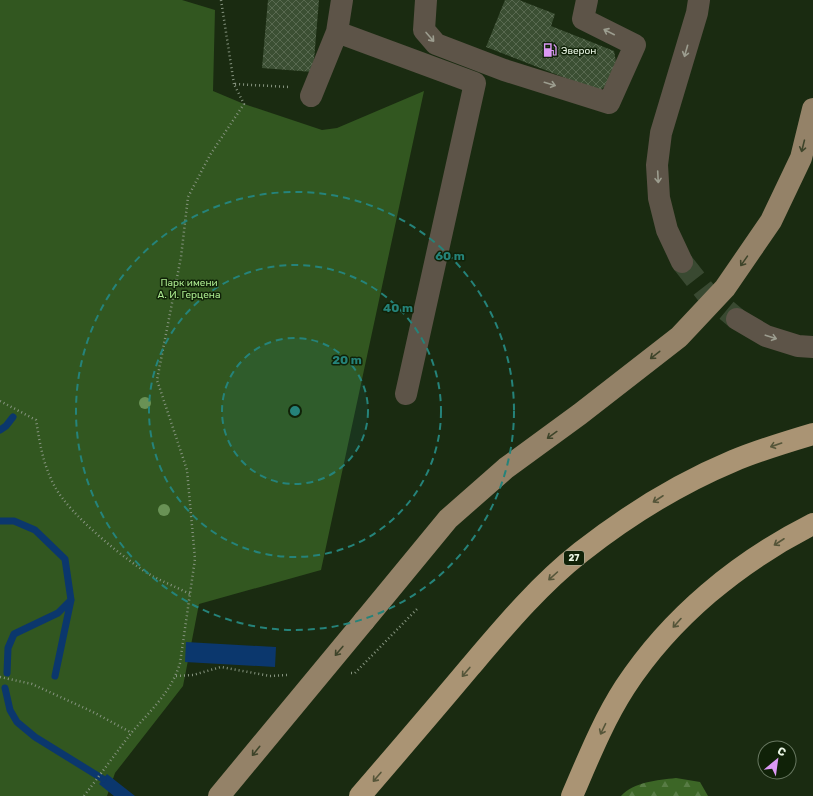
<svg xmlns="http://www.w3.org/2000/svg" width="813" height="796" font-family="Rubik,sans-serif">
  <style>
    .forest { fill: url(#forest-firs) }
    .green { fill: #325720 }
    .water { fill: #0b376d }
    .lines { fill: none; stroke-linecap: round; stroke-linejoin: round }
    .stream { stroke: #0b376d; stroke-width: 7 }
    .building { fill: url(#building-cross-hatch) }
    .minor-tunnel { stroke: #394931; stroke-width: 22; stroke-dasharray: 22 11; stroke-linecap: butt }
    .path { stroke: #86947f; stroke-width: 2.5; stroke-dasharray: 1 3; stroke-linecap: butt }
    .minor { stroke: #5d5448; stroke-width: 22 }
    .major { stroke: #948268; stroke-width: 22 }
    .highway { stroke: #aa9474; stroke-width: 22 }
    .major-bridge { stroke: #948268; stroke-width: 22 }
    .tree { fill: #699255 }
    .oneway { stroke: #9c9d8f }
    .oneway2 { stroke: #3e442a }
    .oneway3 { stroke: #555539 }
    .ring { fill: none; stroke: #25837a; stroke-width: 2; stroke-dasharray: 7 5 }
    .labels { text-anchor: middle; stroke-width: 3; stroke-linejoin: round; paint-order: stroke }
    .shield { fill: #102208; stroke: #a9b6a3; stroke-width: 1 }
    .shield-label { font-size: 9px; font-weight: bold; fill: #eaf6e5 }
    .poi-label { font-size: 10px; fill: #eaf6e5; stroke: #102208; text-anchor: start }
    .park-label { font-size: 10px; fill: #a9e78d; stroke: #102208 }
    .centre { fill: #25837a; stroke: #102208; stroke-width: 2 }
    .ring-label { font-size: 12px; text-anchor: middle; font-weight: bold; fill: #25837a; stroke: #102208; stroke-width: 3; stroke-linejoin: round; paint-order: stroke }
  </style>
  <defs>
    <pattern id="forest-firs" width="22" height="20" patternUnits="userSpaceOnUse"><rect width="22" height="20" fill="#3c6626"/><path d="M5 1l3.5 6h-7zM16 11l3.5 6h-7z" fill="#587c45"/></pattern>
    <pattern id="building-cross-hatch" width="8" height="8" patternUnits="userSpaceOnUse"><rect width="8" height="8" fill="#3b4f33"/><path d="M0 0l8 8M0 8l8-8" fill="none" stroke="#586950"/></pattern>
  </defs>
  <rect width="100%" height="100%" fill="#1a2b11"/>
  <path class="forest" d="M 676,778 L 700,782 L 708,796 L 621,796 C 634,782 657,780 676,778 Z"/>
  <path class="green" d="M 0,0 L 182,0 L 215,10 L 213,91 L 244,104 L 322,130 L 337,128 L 424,91 L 321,570 L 199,604 L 183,686 L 115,773 L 107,796 L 0,796 Z"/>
  <path class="water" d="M 186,642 L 276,647 L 275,667 L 185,662 Z
    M 107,774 L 135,796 L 114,796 L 99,784 Z"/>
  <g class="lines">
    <path class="stream" d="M 0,430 L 6,426 L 13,417
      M 0,521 L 14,521 L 35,530 L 65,559 L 71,600 L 55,676
      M 7,673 L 8,648 L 14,634 L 58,613 L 71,600
      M 5,688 L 10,710 L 17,722 L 35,737 L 103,779"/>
  </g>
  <path class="building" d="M 268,0 L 319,0 L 313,72 L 262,68 Z
    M 505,0 L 519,0 L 555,14 L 551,26 L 614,51 L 617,67 L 611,82 L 599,91 L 486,47 Z"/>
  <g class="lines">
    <path class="minor-tunnel" d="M 682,262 L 707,294 L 737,319"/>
    <path class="path" d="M 221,0 L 234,84
      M 0,401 L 36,420 C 40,444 43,465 55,487 C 70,515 126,561 154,577 C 166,583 178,588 190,594
      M 351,673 L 355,673 L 417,609
      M 176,676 L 193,675 L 221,667 L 270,676 L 288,675
      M 0,677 L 32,684 L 93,712 L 132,733
      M 84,796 C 100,775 116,753 132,732 C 151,710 172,691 180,663 L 195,559 L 187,470 L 157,380 L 181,257 L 188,197 L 210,155 L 244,104 L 234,84 L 290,87"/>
    <path class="minor" d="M 426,0 L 424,30 L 436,44 L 504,70 L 609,103 L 635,45 L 583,19 L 587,0
      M 337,32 L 475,83 L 406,394
      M 311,96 L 337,32 L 342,0
      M 682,262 L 667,230 L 659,198 L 657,165 L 661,133 L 697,13 L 699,0
      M 737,319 L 766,336 L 798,346 L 813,347"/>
    <path class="major" d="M 364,621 L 448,519 L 506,468 L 580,414 L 679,337 L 725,288 L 771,221 L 801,158 L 813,109"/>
    <path class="highway" d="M 360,796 C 397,753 434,710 470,667 C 504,627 539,585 581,552 C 627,516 678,484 733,461 C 759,450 786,442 813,434
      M 572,796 C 588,759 603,721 625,687 C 671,617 738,562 813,524"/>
    <path class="major-bridge" d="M 219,796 L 364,621"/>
  </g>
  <g class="tree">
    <circle cx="145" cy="403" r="6"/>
    <circle cx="164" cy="510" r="6"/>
  </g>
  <defs><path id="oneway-shaft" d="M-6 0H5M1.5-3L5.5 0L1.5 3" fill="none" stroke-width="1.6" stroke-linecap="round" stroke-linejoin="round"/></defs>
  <g class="oneway">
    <use href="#oneway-shaft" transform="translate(609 32) rotate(-153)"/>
    <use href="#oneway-shaft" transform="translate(430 37) rotate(49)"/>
    <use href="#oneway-shaft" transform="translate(686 51) rotate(106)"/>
    <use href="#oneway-shaft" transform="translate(550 84) rotate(17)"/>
    <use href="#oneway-shaft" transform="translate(658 177) rotate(87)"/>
    <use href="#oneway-shaft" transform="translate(771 337) rotate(18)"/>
  </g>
  <g class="oneway2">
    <use href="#oneway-shaft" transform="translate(803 146) rotate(104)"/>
    <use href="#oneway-shaft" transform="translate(744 261) rotate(125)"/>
    <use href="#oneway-shaft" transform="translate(655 355) rotate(142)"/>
    <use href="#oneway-shaft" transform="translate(552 435) rotate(144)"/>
    <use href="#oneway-shaft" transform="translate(339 651) rotate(130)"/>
    <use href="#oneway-shaft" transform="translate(256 751) rotate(129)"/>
  </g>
  <g class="oneway3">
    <use href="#oneway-shaft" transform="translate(776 445) rotate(161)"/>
    <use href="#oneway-shaft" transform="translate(658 499) rotate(147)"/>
    <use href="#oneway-shaft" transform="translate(779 542) rotate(147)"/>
    <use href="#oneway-shaft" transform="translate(553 576) rotate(138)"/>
    <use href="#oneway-shaft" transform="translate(677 623) rotate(132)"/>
    <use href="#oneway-shaft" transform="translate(466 672) rotate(130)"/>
    <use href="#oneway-shaft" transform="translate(603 729) rotate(116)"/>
    <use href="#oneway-shaft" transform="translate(377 777) rotate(131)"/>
  </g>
  <circle cx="295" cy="411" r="73" fill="#25837a" fill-opacity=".12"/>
  <g class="ring">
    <circle cx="295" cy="411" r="73"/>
    <circle cx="295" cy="411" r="146"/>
    <circle cx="295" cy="411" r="219"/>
  </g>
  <defs>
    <symbol id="fuel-bare" viewBox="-9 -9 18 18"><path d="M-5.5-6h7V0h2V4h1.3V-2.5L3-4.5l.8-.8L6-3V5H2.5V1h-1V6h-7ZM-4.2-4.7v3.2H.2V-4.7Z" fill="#dc99f5" stroke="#102208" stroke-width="2.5" paint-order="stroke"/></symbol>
  </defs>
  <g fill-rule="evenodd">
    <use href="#fuel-bare" x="540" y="40" width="20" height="20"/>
  </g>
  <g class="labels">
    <rect class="shield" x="564" y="551" width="20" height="14" rx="3"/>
    <g class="shield-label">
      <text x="574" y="561">27</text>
    </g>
    <g class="poi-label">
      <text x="561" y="54">Эверон</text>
    </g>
    <g class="park-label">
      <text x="189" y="286">Парк имени<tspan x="189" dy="12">А. И. Герцена</tspan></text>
    </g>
  </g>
  <circle cx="295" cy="411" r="6" class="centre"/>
  <g class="ring-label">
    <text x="450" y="260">60 m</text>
    <text x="398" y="312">40 m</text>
    <text x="347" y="364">20 m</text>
  </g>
  <g transform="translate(777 760) rotate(29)"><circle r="19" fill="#102208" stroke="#677760"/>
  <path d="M0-3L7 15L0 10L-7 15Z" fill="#dc99f5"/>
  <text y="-6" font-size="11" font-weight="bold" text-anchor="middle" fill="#eaf6e5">С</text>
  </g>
</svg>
